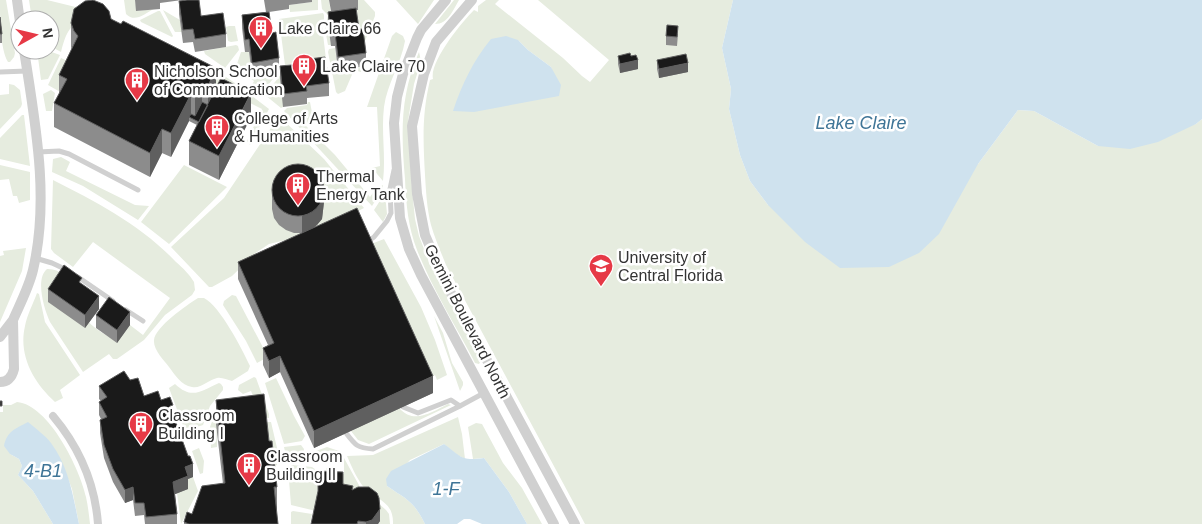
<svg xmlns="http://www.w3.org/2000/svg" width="1202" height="524" font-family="Arial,sans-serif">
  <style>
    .green { fill: #e6ecdf; fill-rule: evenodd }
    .water { fill: #cfe2ee }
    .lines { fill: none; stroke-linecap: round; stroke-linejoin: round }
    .service { stroke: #d0d0d0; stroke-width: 5 }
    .pedestrian { stroke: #d0d0d0; stroke-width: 8 }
    .minor { stroke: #d0d0d0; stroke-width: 10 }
    .wall { fill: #8c8c8c }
    .shaded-wall { fill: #5f5f5f }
    .building { fill: #1a1a1a; stroke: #5f5f5f }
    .labels { text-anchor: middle; stroke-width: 5; stroke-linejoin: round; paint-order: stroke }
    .poi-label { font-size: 16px; fill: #333; stroke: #fff; text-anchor: start }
    .street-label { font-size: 16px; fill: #333; stroke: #fff }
    .water-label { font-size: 18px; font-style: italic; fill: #3f7597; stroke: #fff }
  </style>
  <rect width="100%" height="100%" fill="#fff"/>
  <path class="green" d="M 0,0 L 6,0 L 15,53 L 14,57 L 10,62 L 8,62 C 0,49 0,16 0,0 Z
    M 29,0 L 47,0 L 92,11 C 72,25 67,27 61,52 L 50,46 L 50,20 L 32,20 Z
    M 124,0 L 135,0 L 137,11 L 154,9 C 144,14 135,23 126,14 Z
    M 312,0 L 318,0 L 318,10 L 290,12 L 289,5 L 312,2 Z
    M 321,0 L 329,0 L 331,14 L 356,0 L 364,0 L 375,12 L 375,16 L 365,41 L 329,25 L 331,45 L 328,45 L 325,29 L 328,15 L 322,9 Z
    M 396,0 L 434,0 L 418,24 Z
    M 454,0 L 459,0 C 453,10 448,24 435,24 Z
    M 486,0 L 499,0 L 495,4 L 563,58 L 582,76 L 590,82 L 609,60 L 538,0 L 733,0 L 722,48 L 731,89 L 729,109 L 740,155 L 750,181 L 768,205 L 978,164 L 1018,110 L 1034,111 L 1098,146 L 1196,124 L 1202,119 L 1202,524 L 585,524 L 446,265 C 441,252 435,239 431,225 C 427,209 426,192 425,175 C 423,140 422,114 430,80 L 433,79 C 429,62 462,22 474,10 L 478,12 L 478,6 ZM 518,40 L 528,50 L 551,67 L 558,96 Z
    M 163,10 L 180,20 L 182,32 L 175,32 Z
    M 158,11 L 160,11 L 173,36 L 172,37 L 141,22 L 140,20 Z
    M 323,13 L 324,15 L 324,20 L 322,26 L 326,59 L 285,65 L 279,19 Z
    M 229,26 L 235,26 L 238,41 L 231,42 L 228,41 L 226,27 Z
    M 396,32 L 403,36 L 405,41 C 401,64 387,84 384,107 C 381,132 386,156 383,181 L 372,168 L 380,166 L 377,107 L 367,107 L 392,36 Z
    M 236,45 L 238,46 L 239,50 L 225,68 L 205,54 L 204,51 Z
    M 335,48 L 338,70 L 364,66 L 361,72 L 354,70 L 345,91 L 338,94 L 336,92 L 328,52 L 329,49 Z
    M 37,50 L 46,50 L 60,55 L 48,79 L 41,80 Z
    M 241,52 L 249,52 L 252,76 L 279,71 L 262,93 L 252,85 L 254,81 L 246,75 L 243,79 L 234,73 Z
    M 419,52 L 421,61 L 414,84 L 408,121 L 412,189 L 415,219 L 419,236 L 429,262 L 480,358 L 481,361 L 479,364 L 475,363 L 473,359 C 454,323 432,288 417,250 C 408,227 406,203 405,179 C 401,133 400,95 419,52 Z
    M 61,58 L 76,65 L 62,93 L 48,85 Z
    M 200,60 L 235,83 L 269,109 L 250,145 L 247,141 L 262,109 L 205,80 Z
    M 285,69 L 283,107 L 281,108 L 265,95 Z
    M 9,84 L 14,85 L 20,90 L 22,104 L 21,107 L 0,129 L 0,95 L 9,94 Z
    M 51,90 L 55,93 L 52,111 L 46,111 L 43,94 Z
    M 308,102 L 310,102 L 313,118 L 305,125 L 335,155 L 370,197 L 375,190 L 383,185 L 382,190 L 372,206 L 284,111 L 287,108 L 307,105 Z
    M 22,115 L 24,115 L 30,166 L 0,159 L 0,138 Z
    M 279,116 L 324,159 L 364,208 L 300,241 L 286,240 L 269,244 L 257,252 L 232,276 L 212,287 L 209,287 L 171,247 L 224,198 Z
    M 61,157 L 70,162 L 66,171 L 135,205 L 149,206 L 138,220 L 83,186 L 52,172 L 53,159 Z
    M 0,165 L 30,172 L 30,200 L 19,203 L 17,196 L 13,196 L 9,179 L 0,180 Z
    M 184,165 L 227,187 L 169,244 L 141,222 Z
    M 53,180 C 97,202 142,226 176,262 C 183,268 190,275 194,282 L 195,290 L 192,295 L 165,315 L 144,340 L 117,359 L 113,359 L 109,354 L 83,372 L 50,322 C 44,309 35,279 47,269 C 73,268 76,303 88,321 C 94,329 108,336 117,342 L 130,325 L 143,335 L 170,298 L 93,242 L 73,267 L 54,253 L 51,249 Z
    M 385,193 L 387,214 L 383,222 L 374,210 Z
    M 384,239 L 421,307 L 435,340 L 447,375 L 437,380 L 435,375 L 427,379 L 366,246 Z
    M 26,248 L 22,271 L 0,322 L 0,256 L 4,255 L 3,251 Z
    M 37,293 L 39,294 L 45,322 L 80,375 L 60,390 L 63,398 L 55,402 C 34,383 18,356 25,326 C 27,315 33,304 37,293 Z
    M 232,295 L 236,296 L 268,357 L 257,363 L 246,341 L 223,305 L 224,301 Z
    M 198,298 L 204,298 C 220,306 242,349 250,366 L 248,371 L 232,381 C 227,380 222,377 217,378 C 208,380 201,389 192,387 C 181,385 175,375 169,367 C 164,360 153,350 154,340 C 155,327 187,305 198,298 Z
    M 434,316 L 443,333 L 452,363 L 463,382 L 463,385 L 460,391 Z
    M 254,377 L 256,378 L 269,414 L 269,418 L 262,418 L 251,391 L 243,394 L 238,390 L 239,385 Z
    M 276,378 L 294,416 L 305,436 L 302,441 L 284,444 L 265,383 Z
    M 219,383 L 221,384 L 223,387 L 223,390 L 210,406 L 203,425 L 185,431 L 169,388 L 175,384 C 192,400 201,391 219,383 Z
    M 17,402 C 49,405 80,469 86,497 C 88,506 89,515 90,524 L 79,524 L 72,489 L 63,466 L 10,454 L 19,459 L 22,466 L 18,475 L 33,491 L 53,524 L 0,524 L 0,412 L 3,412 L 3,405 L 11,405 Z
    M 448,404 L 451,405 L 369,444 L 358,440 L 351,431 L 399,408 C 414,425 432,412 448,404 Z
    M 218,405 L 217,447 L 211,448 L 210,427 Z
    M 458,417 L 462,434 L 465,459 L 457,455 L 444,444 L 410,460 L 387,486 C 407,500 413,500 425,524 L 393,524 C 394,499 373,500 362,485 C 356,477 351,465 347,456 L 373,455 Z
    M 264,422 L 271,422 L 280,461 L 277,461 L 277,465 L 272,466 Z
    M 476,423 L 482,424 L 503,463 L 522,488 L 542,524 L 527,524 L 509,492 L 484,458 L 473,459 L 468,427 Z
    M 301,445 L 304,449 L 302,461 L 287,460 L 284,447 Z
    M 327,447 L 339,451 L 320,459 L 307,461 L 308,452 L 316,451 Z
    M 199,448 L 204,461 L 203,473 L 200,474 L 192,451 Z
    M 338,458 L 344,458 L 360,487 L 386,510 L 389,514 L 390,524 L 379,524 L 379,511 L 328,485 L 326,468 L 332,467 L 332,474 L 344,474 L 344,462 L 332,461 Z
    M 292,465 L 312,467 L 319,472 L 316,511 L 291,505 L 288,468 Z
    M 193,477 L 198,491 L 181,524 L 177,493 L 185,480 Z
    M 293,511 L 312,514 L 310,524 L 291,524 L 291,512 Z"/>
  <path class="water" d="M 733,0 L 1202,0 L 1202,119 L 1196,124 L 1158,142 L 1130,149 L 1098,146 L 1034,111 L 1018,110 L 978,164 L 939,234 L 919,253 L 889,267 L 840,268 L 805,242 L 768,205 L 750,181 L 740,155 L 729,109 L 731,89 L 722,48 Z
    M 506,36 L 518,40 L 528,50 L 551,67 L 561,85 L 559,96 L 474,112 L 453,111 C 462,84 473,61 491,39 Z
    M 28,422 C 36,429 45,435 51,443 C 69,467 73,496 79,524 L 53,524 L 33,491 L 18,475 L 22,466 L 19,459 L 10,454 L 4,446 C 7,431 15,429 28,422 Z
    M 444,444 C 462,457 460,461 484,458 L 509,492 L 527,524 L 482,524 L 470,519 L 464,519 L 457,524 L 425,524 C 413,500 407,500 387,486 L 386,479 L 391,471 Z"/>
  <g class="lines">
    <path class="service" d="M 0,72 L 27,71
      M 38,152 L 59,151 L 69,154 L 138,190
      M 367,242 L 374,237 L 387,221 L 391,213 L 390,189 L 394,170
      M 35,258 L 52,263 L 67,270
      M 78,277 L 113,301
      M 126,310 L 143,321
      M 403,407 L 418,413 L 451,400 L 460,406
      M 346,433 C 355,445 357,448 373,449 L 460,406 L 484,393"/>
    <path class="pedestrian" d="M 53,416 C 79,447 95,484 98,524"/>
    <path class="minor" d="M 17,0 L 20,22
      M 446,0 L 421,30 L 417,38 L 403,74 L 397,97 L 394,123 L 400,218 L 409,249 L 421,275 L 554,524
      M 472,0 L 436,42 L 424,74 L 412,126 L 417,194 L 425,235 L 446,284 L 575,524
      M 13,320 C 20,304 29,287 33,270 C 50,198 35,122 24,50
      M 0,337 L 13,320 L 14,369 C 12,377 8,382 0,382"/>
  </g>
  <path class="wall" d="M 135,0 L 182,0 L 160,3 L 160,9 L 136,11 Z
    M 264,0 L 312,0 L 312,2 L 289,5 L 289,9 L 269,12 L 272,33 L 279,58 L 279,71 L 252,76 L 249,52 L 245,52 L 242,28 L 242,15 L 266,12 Z
    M 329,0 L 358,0 L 358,10 L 356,10 L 359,29 L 366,53 L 366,66 L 338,70 L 335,46 L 331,46 L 328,24 L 328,12 L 331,11 Z
    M 179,1 L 226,34 L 226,47 L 195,52 L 193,42 L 183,43 L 179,14 Z
    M 0,17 L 2,34 L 2,43 L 0,43 Z
    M 111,19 L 216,88 L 251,117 L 219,180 L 189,165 L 189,141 L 197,125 L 189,121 L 171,157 L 162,153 L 150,177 L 54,127 L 54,103 L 59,95 L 59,75 L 72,50 L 71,47 L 71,23 Z
    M 678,34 L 677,46 L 666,45 L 666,36 Z
    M 618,56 L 631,56 L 638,69 L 620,73 L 618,64 Z
    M 657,60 L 688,72 L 659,78 L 657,69 Z
    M 280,66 L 329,83 L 329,96 L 307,98 L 307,104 L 283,107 L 280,79 Z
    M 272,192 L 324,202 L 322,219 L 315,227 L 433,393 L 314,448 L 280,372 L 269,378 L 263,365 L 263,348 L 268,345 L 238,279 L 238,262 L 302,233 L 294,233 L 286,230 L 279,225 L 274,218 L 272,209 Z
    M 82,284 L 99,309 L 85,328 L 48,302 L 48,289 Z
    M 96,315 L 130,325 L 117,343 L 96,328 Z
    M 130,380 L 144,396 L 161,400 L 173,412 L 193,477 L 188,479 L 188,489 L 175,494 L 177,514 L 177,524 L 145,524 L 144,515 L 135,516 L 133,500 L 125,503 L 113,482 L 104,458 L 100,433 L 100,420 L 101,419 L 99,415 L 99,402 L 101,401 L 99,399 L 99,386 Z
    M 216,400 L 269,441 L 277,487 L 277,511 L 276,511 L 278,524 L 184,524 L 184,522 L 223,484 L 216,424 Z
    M 343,484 L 353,489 L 380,521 L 378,524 L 311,524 Z"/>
  <path class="shaded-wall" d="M 638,60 L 638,69 L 620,73 L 620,64 Z
    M 688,63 L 688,72 L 659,78 L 659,69 Z
    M 216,68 L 216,92 L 208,110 L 208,86 Z
    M 202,83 L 202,107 L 195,120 L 195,96 Z
    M 251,93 L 251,117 L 219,180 L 219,156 Z
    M 191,94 L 191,118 L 189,117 L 189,121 L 171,157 L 171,133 Z
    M 162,129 L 162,153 L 150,177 L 150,153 Z
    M 324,185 L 324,202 L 322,219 L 317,225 L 310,230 L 302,233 L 302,216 Z
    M 99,296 L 99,309 L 85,328 L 85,315 Z
    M 130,312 L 130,325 L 117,343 L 117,330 Z
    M 280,356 L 280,372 L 269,378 L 269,361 Z
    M 433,376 L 433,393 L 314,448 L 314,431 Z
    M 193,464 L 193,477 L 188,479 L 188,489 L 173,495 L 173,482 L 185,467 Z
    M 133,487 L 133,500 L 125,503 L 125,490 Z
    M 380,509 L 380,521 L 378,524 L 366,524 L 366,522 Z"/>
  <path class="building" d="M 93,0 L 103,4 L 109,11 L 111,19 L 121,24 L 123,21 L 216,68 L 208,86 L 202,83 L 195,96 L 191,94 L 171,133 L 162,129 L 150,153 L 54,103 L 67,79 L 59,75 L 78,36 L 74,31 L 71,23 L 74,9 L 85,1 Z
    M 187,0 L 199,0 L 201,16 L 223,13 L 226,34 L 195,39 L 193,29 L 183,30 L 179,1 Z
    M 356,8 L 359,29 L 363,29 L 366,53 L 338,57 L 335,33 L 331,34 L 328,12 Z
    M 269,12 L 272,33 L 276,32 L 279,58 L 252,63 L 249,39 L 245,40 L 242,15 Z
    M 0,17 L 2,34 L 0,34 Z
    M 667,25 L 678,26 L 677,37 L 666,36 Z
    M 630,53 L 631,56 L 636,55 L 638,60 L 620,64 L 618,56 Z
    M 686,54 L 688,63 L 659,69 L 657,60 Z
    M 325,57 L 329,83 L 306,86 L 307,91 L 283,94 L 280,66 L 302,64 L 301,60 Z
    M 221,78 L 251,93 L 219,156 L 189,141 Z
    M 202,102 L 208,105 L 199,122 L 189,117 L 191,114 L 195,116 Z
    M272 190a26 26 0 1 1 52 0a26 26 0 1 1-52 0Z
    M 357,208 L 433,376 L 314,431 L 280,356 L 269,361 L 263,348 L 274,343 L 238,262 Z
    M 64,265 L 82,278 L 79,282 L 99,296 L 85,315 L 48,289 Z
    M 109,297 L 130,312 L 117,330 L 96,315 Z
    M 124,371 L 130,380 L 138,378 L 144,396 L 158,391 L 161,400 L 170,397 L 173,405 L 170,406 L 188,456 L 190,456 L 193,464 L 185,467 L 188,476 L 173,482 L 177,514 L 146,517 L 144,503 L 135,503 L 133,487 L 125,490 L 113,469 L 104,445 L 100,420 L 107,417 L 99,402 L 107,397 L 99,386 Z
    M 264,394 L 269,441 L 272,441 L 277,487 L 274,487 L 278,524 L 189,524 L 184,522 L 187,512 L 192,514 L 202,486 L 225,483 L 216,400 Z
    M 0,401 L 2,401 L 2,406 L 0,406 Z
    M 318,471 L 343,472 L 343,484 L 353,486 L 352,490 L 358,487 L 369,487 L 377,493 L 379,498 L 380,509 L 372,520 L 366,522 L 358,521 L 357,524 L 311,524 L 318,491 Z"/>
  <defs>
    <symbol id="building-pin" viewBox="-11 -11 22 30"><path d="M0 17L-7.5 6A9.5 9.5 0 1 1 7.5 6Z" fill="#e63946" stroke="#fff"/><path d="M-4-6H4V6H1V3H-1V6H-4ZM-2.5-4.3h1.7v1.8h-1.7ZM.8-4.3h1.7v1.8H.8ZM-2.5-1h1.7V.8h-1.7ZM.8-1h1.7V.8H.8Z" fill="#fff"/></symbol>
    <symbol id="university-pin" viewBox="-11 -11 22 30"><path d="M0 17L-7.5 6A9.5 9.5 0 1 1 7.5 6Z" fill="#e63946" stroke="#fff"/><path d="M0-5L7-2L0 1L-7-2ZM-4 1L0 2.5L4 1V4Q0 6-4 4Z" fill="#fff"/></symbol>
  </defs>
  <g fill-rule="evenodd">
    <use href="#building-pin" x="247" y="14" width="28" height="38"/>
    <use href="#building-pin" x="290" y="52" width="28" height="38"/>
    <use href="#building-pin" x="123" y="66" width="28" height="38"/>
    <use href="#building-pin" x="203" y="113" width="28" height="38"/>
    <use href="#building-pin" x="284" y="171" width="28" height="38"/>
    <use href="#university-pin" x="587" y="252" width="28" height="38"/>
    <use href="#building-pin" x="127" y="410" width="28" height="38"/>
    <use href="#building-pin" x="235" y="451" width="28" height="38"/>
  </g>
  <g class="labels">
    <g class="poi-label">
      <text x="278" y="34">Lake Claire 66</text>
      <text x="322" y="72">Lake Claire 70</text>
      <text x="154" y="77">Nicholson School<tspan x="154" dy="18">of Communication</tspan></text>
      <text x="234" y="124">College of Arts<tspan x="234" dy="18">&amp; Humanities</tspan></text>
      <text x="316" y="182">Thermal<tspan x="316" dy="18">Energy Tank</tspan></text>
      <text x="618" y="263">University of<tspan x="618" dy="18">Central Florida</tspan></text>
      <text x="158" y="421">Classroom<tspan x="158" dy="18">Building I</tspan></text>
      <text x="266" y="462">Classroom<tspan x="266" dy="18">Building II</tspan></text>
    </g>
    <g class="street-label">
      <text transform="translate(468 321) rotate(63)" y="6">Gemini Boulevard North</text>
    </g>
    <g class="water-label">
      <text x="861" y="129">Lake Claire</text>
      <text x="43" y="477">4-B1</text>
      <text x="446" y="495">1-F</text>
    </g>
  </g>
  <g transform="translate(35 35) rotate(82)"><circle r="24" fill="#ffffff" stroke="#adadad"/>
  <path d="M0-4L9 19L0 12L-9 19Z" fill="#e63946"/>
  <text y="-8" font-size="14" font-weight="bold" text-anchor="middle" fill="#333333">N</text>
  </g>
</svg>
